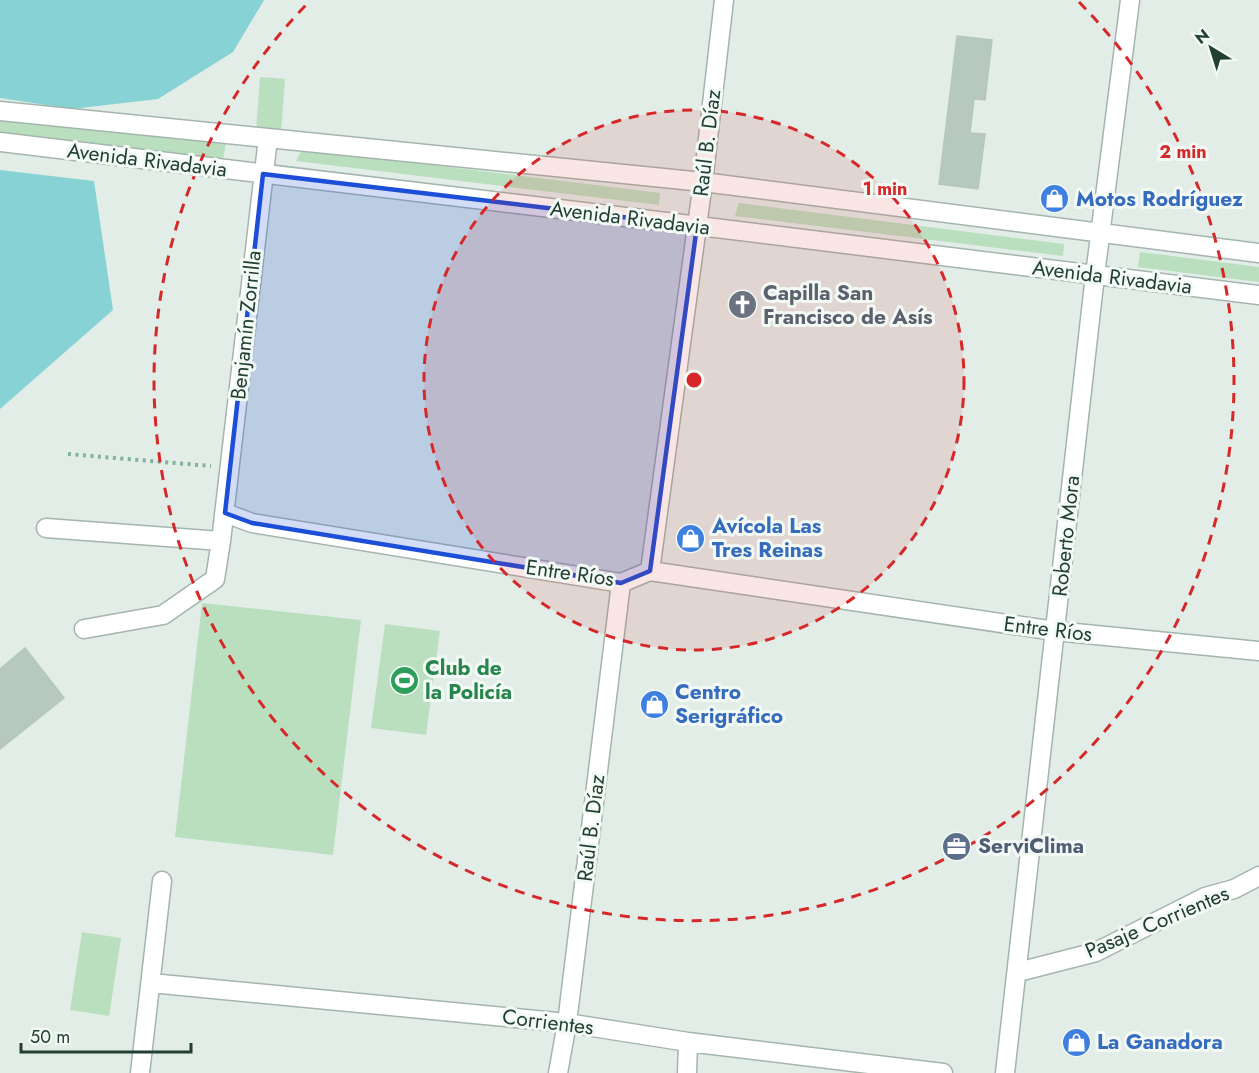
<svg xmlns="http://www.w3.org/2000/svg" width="1259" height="1073" font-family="Jost,sans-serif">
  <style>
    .green { fill: #badfbf }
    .water { fill: #87d2d5 }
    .building { fill: #b7c8bf; stroke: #b4c7bd; stroke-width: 1.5 }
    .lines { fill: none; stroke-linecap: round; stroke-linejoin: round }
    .minor-casing { stroke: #a4b5ad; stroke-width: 21 }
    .path { stroke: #81b29d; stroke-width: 4; stroke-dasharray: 3 4.5; stroke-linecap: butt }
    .minor { stroke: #fff; stroke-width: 18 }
    .marked { fill: #1d4ed8; fill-opacity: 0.2; stroke: #1d4ed8; stroke-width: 4.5; stroke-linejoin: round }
    .ring { fill: none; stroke: #d62828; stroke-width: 3; stroke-dasharray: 10 8 }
    .labels { text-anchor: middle; stroke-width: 6; stroke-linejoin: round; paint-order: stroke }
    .street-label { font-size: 21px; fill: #213f33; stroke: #f3f9f5 }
    .shop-label { font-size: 21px; font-weight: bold; fill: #366cbe; stroke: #f3f9f5; text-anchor: start }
    .worship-label { font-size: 21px; font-weight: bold; fill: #5b616d; stroke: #f3f9f5; text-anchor: start }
    .leisure-label { font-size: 21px; font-weight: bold; fill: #27864d; stroke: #f3f9f5; text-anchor: start }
    .service-label { font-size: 21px; font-weight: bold; fill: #4e5e75; stroke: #f3f9f5; text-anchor: start }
    .centre { fill: #d62828; stroke: #f3f9f5; stroke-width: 3 }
    .ring-label { font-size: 18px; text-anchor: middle; font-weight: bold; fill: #d62828; stroke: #f3f9f5; stroke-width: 6; stroke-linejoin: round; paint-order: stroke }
  </style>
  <rect width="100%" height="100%" fill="#e2ede7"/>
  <path class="green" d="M 260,77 L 285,79 L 281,132 L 256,131 Z
    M 0,117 L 226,143 L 223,159 L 0,133 Z
    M 302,149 L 660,193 L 659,205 L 296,161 Z
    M 739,203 L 1064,244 L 1063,256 L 735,216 Z
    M 1140,252 L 1259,267 L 1259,282 L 1138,267 Z
    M 202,603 L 361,620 L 333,855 L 175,837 Z
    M 385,624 L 440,631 L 426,735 L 371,728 Z
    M 82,932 L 121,938 L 109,1016 L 70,1010 Z"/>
  <path class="water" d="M 0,0 L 264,0 L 233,52 L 158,99 L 72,109 L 0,98 Z
    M 0,170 L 94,181 L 113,310 L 0,409 Z"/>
  <path class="building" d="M 957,36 L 992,40 L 985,100 L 974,99 L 970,133 L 985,134 L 978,189 L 939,184 Z
    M 25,648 L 64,698 L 0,749 L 0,669 Z"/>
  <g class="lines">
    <defs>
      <path id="minor" d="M 0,111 L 703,182 L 1259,253
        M 0,142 L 634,218 L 1259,295
        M 225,513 L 252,523 L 621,583 L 650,571 L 1055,631 L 1259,651
        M 46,528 L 221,541 L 268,138
        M 650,571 L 703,182 L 724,0
        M 84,629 L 163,615 L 215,579 L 221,541
        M 1018,972 L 1096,952 L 1205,897 L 1234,889 L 1259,876
        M 151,983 L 567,1023 L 688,1042 L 943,1073
        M 140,1073 L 162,881
        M 558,1073 L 567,1023 L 621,583
        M 687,1073 L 688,1042
        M 1005,1073 L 1095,275 L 1130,0"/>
    </defs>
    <use href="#minor" class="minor-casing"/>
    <path class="path" d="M 68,454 L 211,466"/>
    <use href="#minor" class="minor"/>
  </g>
  <path class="marked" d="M 263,174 L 697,226 L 650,571 L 621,583 L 252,523 L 225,513 Z"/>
  <circle cx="694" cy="380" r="270" fill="#d62828" fill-opacity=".12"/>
  <g class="ring">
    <circle cx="694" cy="380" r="270"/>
    <path d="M1079 2A540 540 0 1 1 309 2"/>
  </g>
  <defs>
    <symbol id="shop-disc" viewBox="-11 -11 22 22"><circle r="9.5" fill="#3f7fe0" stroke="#f3f9f5"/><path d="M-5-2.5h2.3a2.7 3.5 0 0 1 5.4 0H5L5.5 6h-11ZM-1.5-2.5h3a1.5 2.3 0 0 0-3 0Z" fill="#fff"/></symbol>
    <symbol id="church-disc" viewBox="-11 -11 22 22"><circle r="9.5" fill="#6b7280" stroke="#f3f9f5"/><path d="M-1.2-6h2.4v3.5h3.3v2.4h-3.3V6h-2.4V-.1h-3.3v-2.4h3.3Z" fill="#fff"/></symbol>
    <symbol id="stadium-disc" viewBox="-11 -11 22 22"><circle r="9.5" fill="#2e9e5b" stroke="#f3f9f5"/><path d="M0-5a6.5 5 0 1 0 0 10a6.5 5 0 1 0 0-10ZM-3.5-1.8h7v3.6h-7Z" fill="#fff"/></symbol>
    <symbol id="office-disc" viewBox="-11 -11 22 22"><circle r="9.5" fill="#5c6f8a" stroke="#f3f9f5"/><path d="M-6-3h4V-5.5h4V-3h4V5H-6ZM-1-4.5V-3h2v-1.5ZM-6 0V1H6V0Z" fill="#fff"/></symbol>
  </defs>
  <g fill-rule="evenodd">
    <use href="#shop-disc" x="1038" y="182" width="33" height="33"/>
    <use href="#church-disc" x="726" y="288" width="33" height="33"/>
    <use href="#shop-disc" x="674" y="522" width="33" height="33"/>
    <use href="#stadium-disc" x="388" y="664" width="33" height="33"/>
    <use href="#shop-disc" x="638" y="688" width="33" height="33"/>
    <use href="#office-disc" x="940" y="830" width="33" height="33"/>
    <use href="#shop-disc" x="1060" y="1026" width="33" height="33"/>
  </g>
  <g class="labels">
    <g class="street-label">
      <text transform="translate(707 143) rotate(-83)" y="7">Raúl B. Díaz</text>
      <text transform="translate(147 160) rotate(7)" y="7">Avenida Rivadavia</text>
      <text transform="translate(630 218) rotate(7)" y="7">Avenida Rivadavia</text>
      <text transform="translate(1112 277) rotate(7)" y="7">Avenida Rivadavia</text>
      <text transform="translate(246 325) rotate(-84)" y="7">Benjamín Zorrilla</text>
      <text transform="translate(1066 536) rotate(-84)" y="7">Roberto Mora</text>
      <text transform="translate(570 573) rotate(8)" y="7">Entre Ríos</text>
      <text transform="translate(1048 629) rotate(7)" y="7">Entre Ríos</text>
      <text transform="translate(591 828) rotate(-83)" y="7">Raúl B. Díaz</text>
      <text transform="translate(1157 922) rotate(-23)" y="7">Pasaje Corrientes</text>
      <text transform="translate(548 1022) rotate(7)" y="7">Corrientes</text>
    </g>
    <g class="shop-label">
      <text x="1076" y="206">Motos Rodríguez</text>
      <text x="712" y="533">Avícola Las<tspan x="712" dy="24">Tres Reinas</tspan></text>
      <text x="675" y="699">Centro<tspan x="675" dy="24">Serigráfico</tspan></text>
      <text x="1097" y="1049">La Ganadora</text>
    </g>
    <g class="worship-label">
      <text x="763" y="300">Capilla San<tspan x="763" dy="24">Francisco de Asís</tspan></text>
    </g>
    <g class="leisure-label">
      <text x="425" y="675">Club de<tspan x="425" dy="24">la Policía</tspan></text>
    </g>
    <g class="service-label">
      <text x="978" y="853">ServiClima</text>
    </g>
  </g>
  <circle cx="694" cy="380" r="9" class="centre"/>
  <g class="ring-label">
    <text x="1183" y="158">2 min</text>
    <text x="885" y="195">1 min</text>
  </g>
  <g transform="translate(1211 48) rotate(322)" stroke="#f3f9f5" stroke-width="4.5" paint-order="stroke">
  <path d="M0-4.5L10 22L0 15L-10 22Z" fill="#213f33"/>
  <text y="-9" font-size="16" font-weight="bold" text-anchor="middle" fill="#213f33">N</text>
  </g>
  <path d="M21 1043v9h170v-9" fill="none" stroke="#213f33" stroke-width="3"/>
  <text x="30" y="1043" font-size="18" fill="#213f33" stroke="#f3f9f5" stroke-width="4.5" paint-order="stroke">50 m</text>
</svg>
